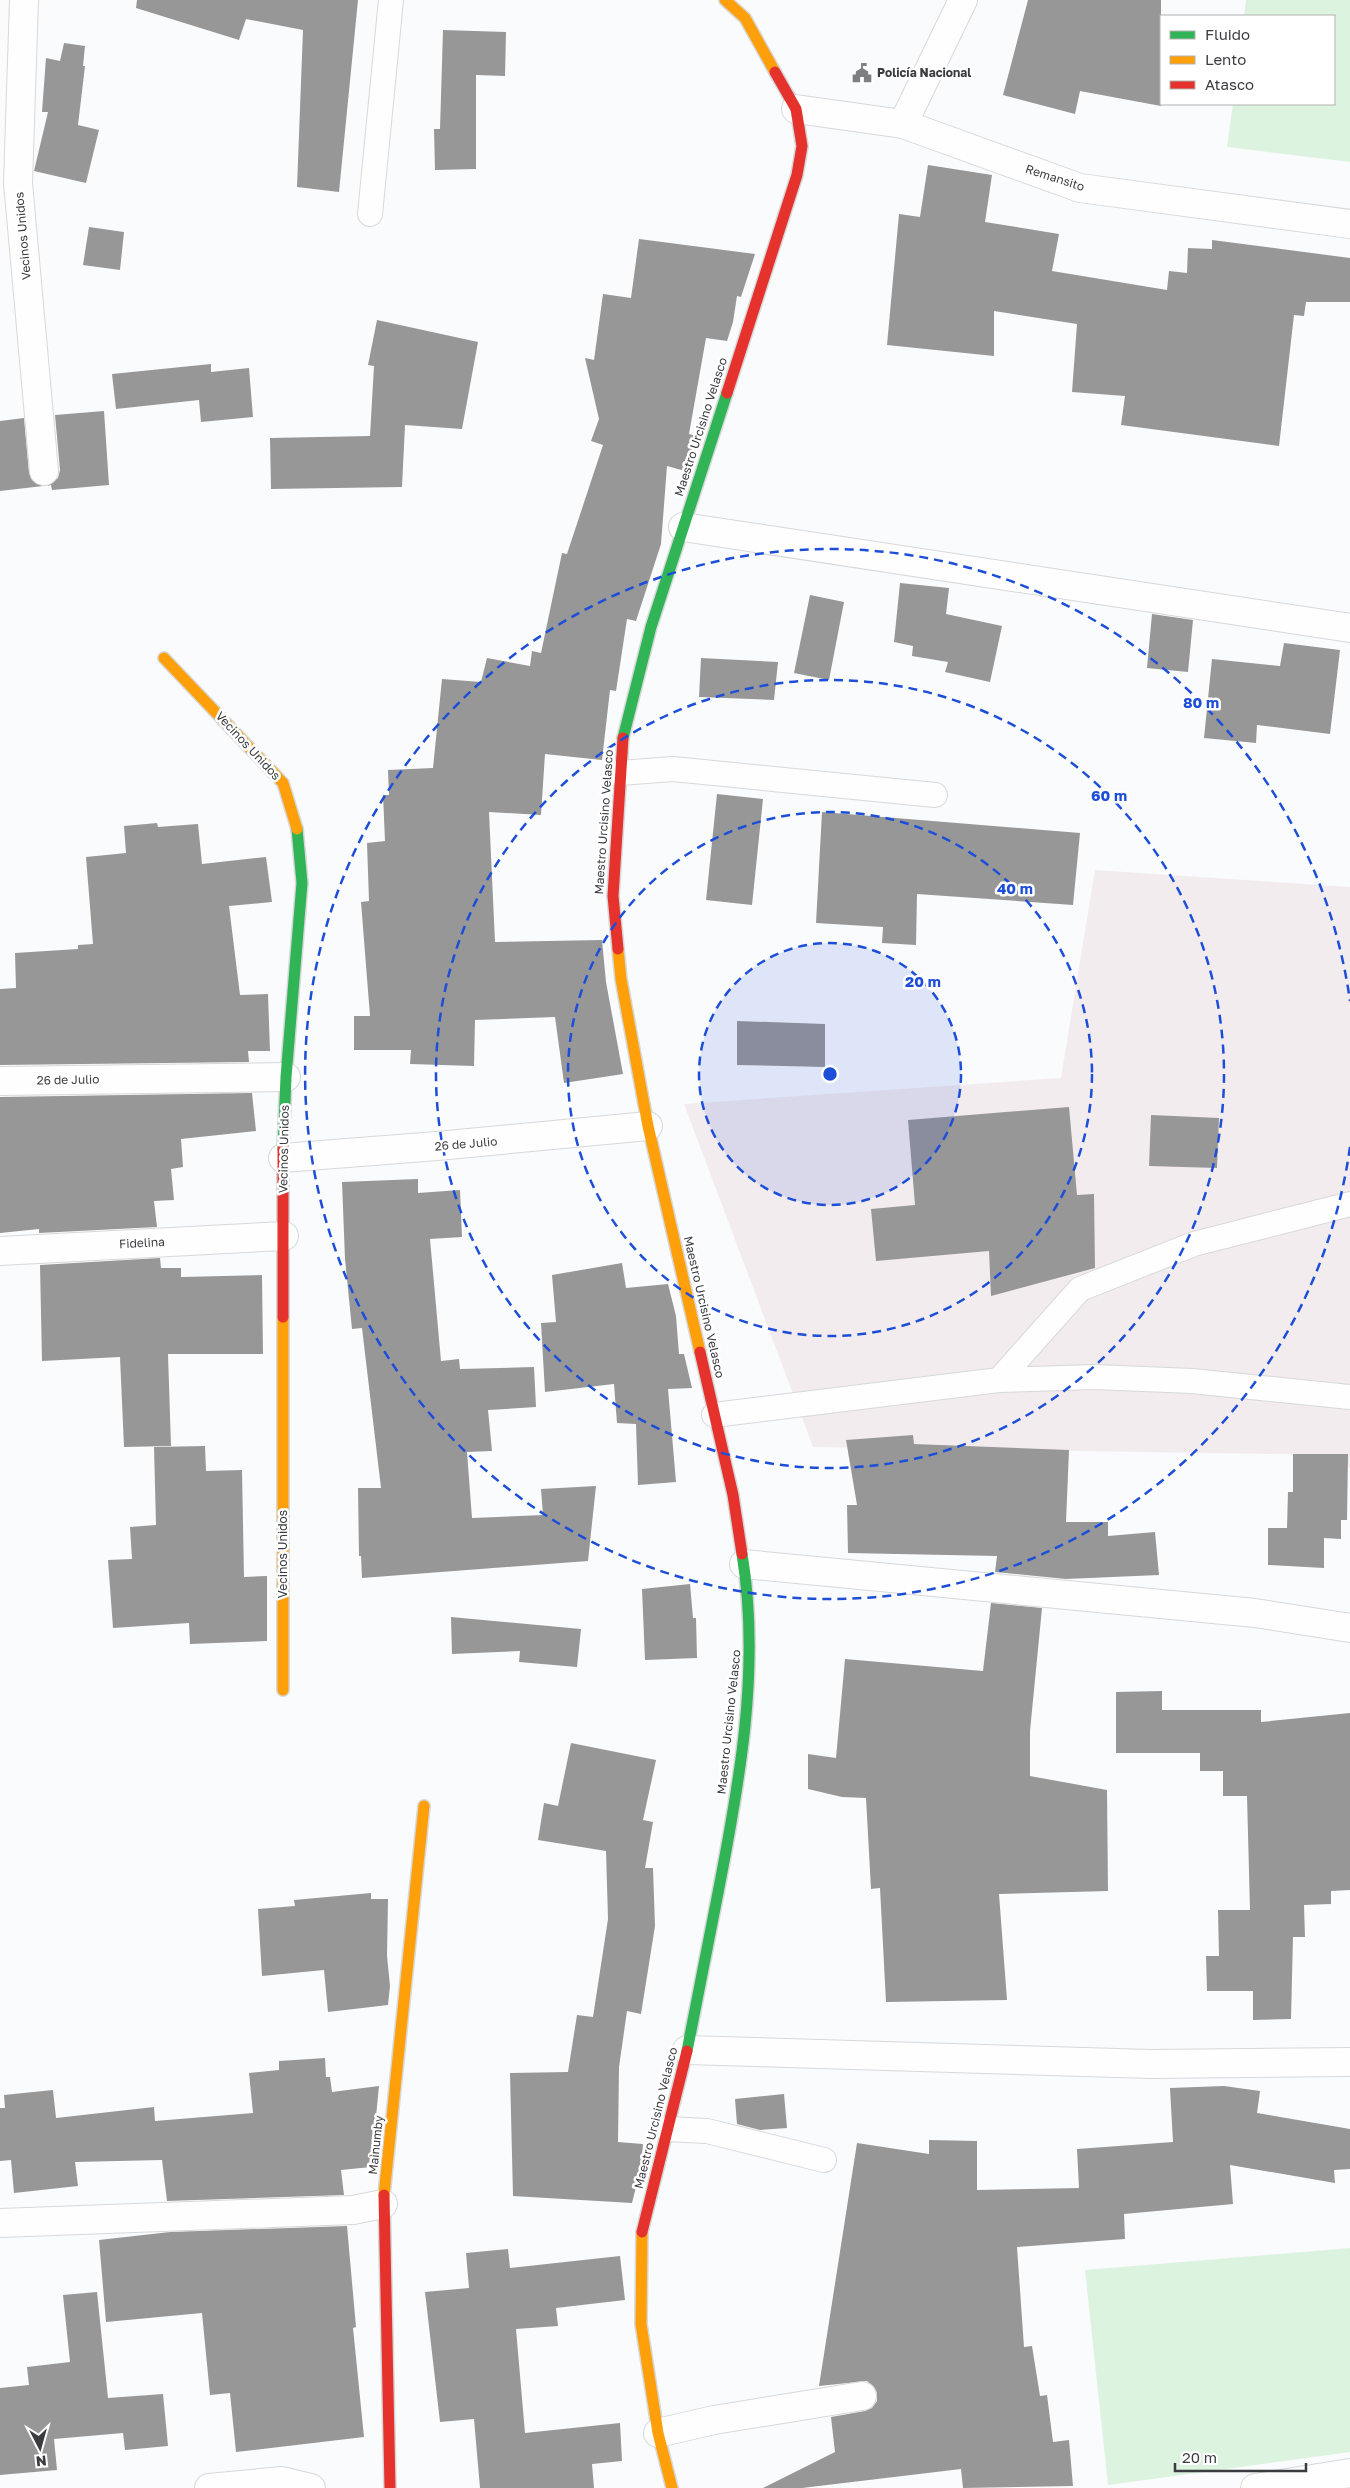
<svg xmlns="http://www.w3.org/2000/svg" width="1350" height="2488" font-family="'Golos Text',sans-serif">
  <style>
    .industrial { fill: #f3ecee }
    .green { fill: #dcf4df }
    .building { fill: #989797 }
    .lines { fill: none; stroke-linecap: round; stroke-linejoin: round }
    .lane-casing { stroke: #d7d8da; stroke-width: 26 }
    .street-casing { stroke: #d7d8da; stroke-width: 30 }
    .fast-casing { stroke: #d7d8da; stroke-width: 14 }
    .slow-casing { stroke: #d7d8da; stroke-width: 14 }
    .jam-casing { stroke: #d7d8da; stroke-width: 14 }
    .lane { stroke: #fefeff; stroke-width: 24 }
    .street { stroke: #fefeff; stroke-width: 28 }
    .fast { stroke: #30b455; stroke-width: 11 }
    .slow { stroke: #ff9f0a; stroke-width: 11 }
    .jam { stroke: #e5322d; stroke-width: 11 }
    .ring { fill: none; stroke: #1d4ed8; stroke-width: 2.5; stroke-dasharray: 9 6 }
    .labels { text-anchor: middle; stroke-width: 5; stroke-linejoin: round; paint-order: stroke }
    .poi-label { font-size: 12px; font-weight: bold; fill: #3b3c3f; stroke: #fff; text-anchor: start }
    .street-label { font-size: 12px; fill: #3b3c3f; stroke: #fff }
    .centre { fill: #1d4ed8; stroke: #fff; stroke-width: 2.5 }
    .ring-label { font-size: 15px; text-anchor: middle; font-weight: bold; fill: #1d4ed8; stroke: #fff; stroke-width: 5; stroke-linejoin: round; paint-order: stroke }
  </style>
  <rect width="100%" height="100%" fill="#fafbfd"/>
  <path class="industrial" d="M 1095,870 L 1350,887 L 1350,1468 L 1336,1455 L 813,1447 L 684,1104 L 1061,1078 Z"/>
  <path class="green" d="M 1246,0 L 1350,0 L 1350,162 L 1227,147 L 1233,104 L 1334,104 L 1334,16 L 1244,16 Z
    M 1350,2248 L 1350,2452 L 1108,2485 L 1085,2270 Z"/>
  <path class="building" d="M 137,0 L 358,0 L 339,192 L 297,187 L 303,30 L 246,19 L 239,40 L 136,8 Z
    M 1028,0 L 1161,0 L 1161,106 L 1080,91 L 1075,114 L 1003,95 Z
    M 443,30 L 506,32 L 505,76 L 476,75 L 476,169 L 435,170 L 434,129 L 440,129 Z
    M 64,43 L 85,46 L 83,66 L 85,66 L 78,125 L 99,130 L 86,183 L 34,171 L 48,112 L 42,112 L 46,58 L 60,61 Z
    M 928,165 L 992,175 L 985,222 L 1059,234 L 1052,271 L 1167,290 L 1169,271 L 1187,273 L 1188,248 L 1212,249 L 1212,240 L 1350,258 L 1350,302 L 1306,302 L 1304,316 L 1294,315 L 1279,446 L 1121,425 L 1125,396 L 1072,392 L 1077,324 L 994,311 L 994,356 L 887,345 L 899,214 L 920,217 Z
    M 89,227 L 124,232 L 120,270 L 83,265 Z
    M 639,239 L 755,254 L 741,297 L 737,296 L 733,322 L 727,341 L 706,338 L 689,434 L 696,436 L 685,471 L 667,466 L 661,544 L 636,621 L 627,619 L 616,691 L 610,690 L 602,760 L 545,754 L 541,815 L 489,812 L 495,942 L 602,940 L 606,982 L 623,1074 L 564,1083 L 555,1017 L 475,1020 L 474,1066 L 410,1064 L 411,1050 L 354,1050 L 354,1016 L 370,1016 L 361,902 L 369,901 L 367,843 L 385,841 L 383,795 L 389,795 L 388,770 L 433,768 L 442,679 L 481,682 L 487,658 L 530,666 L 532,651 L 541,653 L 562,553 L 567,554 L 603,445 L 591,441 L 599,419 L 585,358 L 594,360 L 603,294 L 631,298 Z
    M 377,320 L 478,342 L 462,429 L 405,425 L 402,487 L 271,489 L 270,438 L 370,436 L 374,366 L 368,365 Z
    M 211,364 L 211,372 L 249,368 L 253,417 L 201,422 L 199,400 L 116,409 L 112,374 Z
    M 104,411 L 109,485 L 52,490 L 51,485 L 47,486 L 58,478 L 60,470 L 55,415 Z
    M 24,418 L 29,473 L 32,480 L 43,486 L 0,491 L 0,421 Z
    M 900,583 L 949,588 L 946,614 L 1002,626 L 990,682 L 945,672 L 948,662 L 912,656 L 913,646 L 894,642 Z
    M 810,595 L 844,602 L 829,680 L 794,673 Z
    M 1152,614 L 1193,620 L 1188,672 L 1147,668 Z
    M 1284,643 L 1340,650 L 1330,734 L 1257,725 L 1256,743 L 1204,738 L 1212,659 L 1280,666 Z
    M 701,658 L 778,662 L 774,700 L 699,697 Z
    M 717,794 L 763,799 L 752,905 L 706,900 Z
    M 822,812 L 1080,833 L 1073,905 L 917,894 L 916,945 L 882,943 L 883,927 L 816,923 Z
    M 157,823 L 158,827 L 198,824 L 202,864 L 266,857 L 272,902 L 229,906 L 240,995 L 268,994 L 270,1051 L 248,1051 L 249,1062 L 0,1065 L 0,989 L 16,988 L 15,953 L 78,949 L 78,945 L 93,944 L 86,857 L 126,853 L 124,826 Z
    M 737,1021 L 825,1024 L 825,1067 L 737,1065 Z
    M 252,1093 L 256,1131 L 181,1139 L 183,1167 L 171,1169 L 174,1200 L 154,1201 L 157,1227 L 39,1233 L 39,1229 L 0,1233 L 0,1097 Z
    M 1069,1107 L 1077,1195 L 1094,1194 L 1095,1268 L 991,1296 L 989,1251 L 876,1261 L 871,1209 L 915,1205 L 908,1120 Z
    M 1151,1115 L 1219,1118 L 1217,1168 L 1149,1166 Z
    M 418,1179 L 418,1193 L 460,1190 L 462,1237 L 430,1239 L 441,1361 L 459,1359 L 460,1369 L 534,1367 L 536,1407 L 488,1410 L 492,1451 L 467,1452 L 472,1518 L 543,1515 L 541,1489 L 596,1486 L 588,1561 L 362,1578 L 361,1556 L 359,1556 L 358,1488 L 381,1488 L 362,1328 L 352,1329 L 345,1259 L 342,1182 Z
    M 160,1258 L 161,1268 L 181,1268 L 181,1277 L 262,1275 L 263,1354 L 168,1354 L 171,1446 L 124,1447 L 120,1357 L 42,1361 L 40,1265 Z
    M 622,1263 L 626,1288 L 668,1284 L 676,1316 L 679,1354 L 684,1354 L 692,1388 L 668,1389 L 676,1482 L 638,1485 L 636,1424 L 617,1423 L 614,1384 L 545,1392 L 541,1323 L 556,1322 L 552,1275 Z
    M 913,1435 L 914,1444 L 1069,1450 L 1066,1522 L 1108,1522 L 1108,1536 L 1155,1532 L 1159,1575 L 1066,1579 L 995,1572 L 997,1556 L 848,1553 L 847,1505 L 857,1505 L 846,1440 Z
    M 205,1446 L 206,1471 L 242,1470 L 244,1577 L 267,1576 L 267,1641 L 190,1644 L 189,1623 L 113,1628 L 108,1560 L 132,1559 L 130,1527 L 156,1525 L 154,1447 Z
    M 1293,1454 L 1348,1454 L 1347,1520 L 1341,1520 L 1341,1539 L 1324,1538 L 1324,1568 L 1268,1565 L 1268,1528 L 1287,1528 L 1288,1492 L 1293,1492 Z
    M 690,1584 L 693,1618 L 696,1618 L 697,1658 L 645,1660 L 642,1589 Z
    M 991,1603 L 1042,1608 L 1030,1731 L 1030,1776 L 1107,1790 L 1108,1891 L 999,1894 L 1007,2000 L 886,2002 L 880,1888 L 871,1889 L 866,1798 L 842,1797 L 808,1789 L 808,1754 L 836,1758 L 845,1659 L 983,1671 Z
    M 451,1617 L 581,1629 L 577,1667 L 519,1662 L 520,1651 L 452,1654 Z
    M 1162,1691 L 1162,1710 L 1261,1710 L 1261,1722 L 1350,1713 L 1350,1890 L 1331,1891 L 1331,1904 L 1304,1905 L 1305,1937 L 1293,1937 L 1291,2019 L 1253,2020 L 1253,1991 L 1207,1991 L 1206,1956 L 1219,1956 L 1218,1910 L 1250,1910 L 1247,1796 L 1223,1796 L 1223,1771 L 1200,1771 L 1200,1753 L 1116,1753 L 1116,1692 Z
    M 571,1743 L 656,1760 L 643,1820 L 653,1822 L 645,1868 L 653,1868 L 655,1926 L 641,2014 L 627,2011 L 619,2067 L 618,2142 L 643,2144 L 641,2167 L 632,2203 L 513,2196 L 510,2073 L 568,2072 L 577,2015 L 593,2017 L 608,1919 L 606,1851 L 538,1840 L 544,1803 L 558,1806 Z
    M 371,1893 L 371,1899 L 388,1899 L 387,1956 L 390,1986 L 388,2005 L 328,2012 L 324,1970 L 262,1976 L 258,1909 L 295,1906 L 294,1900 Z
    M 325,2058 L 326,2077 L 330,2077 L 332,2092 L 379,2086 L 371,2167 L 341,2170 L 344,2195 L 167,2201 L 162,2160 L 75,2162 L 78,2186 L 14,2193 L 11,2160 L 0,2161 L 0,2108 L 5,2108 L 4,2095 L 53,2090 L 56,2118 L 154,2107 L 155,2121 L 253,2113 L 249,2073 L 279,2070 L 279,2061 Z
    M 1224,2086 L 1260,2091 L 1257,2113 L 1350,2129 L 1350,2169 L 1334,2170 L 1335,2183 L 1230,2165 L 1233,2204 L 1124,2214 L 1125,2239 L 1017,2247 L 1024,2347 L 1032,2346 L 1040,2396 L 1047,2395 L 1053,2442 L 1069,2440 L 1073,2486 L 963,2488 L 961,2469 L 802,2488 L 763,2488 L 835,2452 L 831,2417 L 865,2411 L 872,2408 L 877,2401 L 877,2393 L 874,2387 L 867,2381 L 819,2386 L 857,2143 L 929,2154 L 929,2140 L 977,2141 L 977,2190 L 1079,2188 L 1077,2149 L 1173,2142 L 1170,2088 Z
    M 784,2094 L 787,2128 L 760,2130 L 737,2124 L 735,2099 Z
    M 347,2226 L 356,2327 L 353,2328 L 364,2437 L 236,2452 L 230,2393 L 210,2395 L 202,2313 L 106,2322 L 99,2240 L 170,2232 Z
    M 508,2249 L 510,2268 L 620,2256 L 625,2300 L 556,2308 L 558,2326 L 516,2329 L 525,2433 L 620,2423 L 622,2461 L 592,2464 L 594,2488 L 480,2488 L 474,2419 L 440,2422 L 425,2292 L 469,2288 L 466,2253 Z
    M 97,2292 L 108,2398 L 163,2394 L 168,2446 L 125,2450 L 123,2433 L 54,2439 L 57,2470 L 0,2475 L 0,2388 L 29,2385 L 27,2367 L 70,2362 L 63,2295 Z"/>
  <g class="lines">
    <defs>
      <path id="lane" d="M 370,214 L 391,0
        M 620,773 L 673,769 L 935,795
        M 999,1380 L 1080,1289 L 1194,1244 L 1350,1204
        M 714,1415 L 999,1380 L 1095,1377 L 1192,1381 L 1350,1397
        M 667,2129 L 707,2131 L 824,2160"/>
      <path id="street" d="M 24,0 L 18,183 L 44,471
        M 796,109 L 903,124 L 1080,188 L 1350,224
        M 903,124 L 963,0
        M 683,527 L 1350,628
        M 0,1081 L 286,1077
        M 283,1158 L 437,1146 L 648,1126
        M 0,1251 L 284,1236
        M 744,1564 L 1255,1613 L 1350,1628
        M 687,2050 L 1151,2064 L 1350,2062
        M 0,2223 L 353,2210 L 383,2204
        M 658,2433 L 714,2420 L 862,2396
        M 209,2488 L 282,2481 L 311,2488
        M 1255,2488 L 1350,2473"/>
      <path id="fast" d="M 623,738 L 651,627 L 727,393
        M 283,1149 L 286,1077 L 302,883 L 297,829
        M 687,2051 C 697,2000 707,1949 717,1898 C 739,1786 761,1668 742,1554"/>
      <path id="slow" d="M 725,0 L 745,18 L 775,72
        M 164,658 L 283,783 L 297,829
        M 618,949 L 621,979 L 648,1126 L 700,1352
        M 283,1317 L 283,1690
        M 384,2195 L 424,1806
        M 642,2232 L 641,2324 L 658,2433 L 672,2488"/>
      <path id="jam" d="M 727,393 L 797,175 L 802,146 L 796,109 L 775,72
        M 618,949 L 613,896 L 623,738
        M 283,1317 L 283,1149
        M 700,1352 L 733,1495 L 742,1554
        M 384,2195 L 390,2488
        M 642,2232 L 687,2051"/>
    </defs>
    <use href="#lane" class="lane-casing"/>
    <use href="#street" class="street-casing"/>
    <use href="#fast" class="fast-casing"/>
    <use href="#slow" class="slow-casing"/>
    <use href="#jam" class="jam-casing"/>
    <use href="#lane" class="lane"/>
    <use href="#street" class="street"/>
    <use href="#fast" class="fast"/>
    <use href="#slow" class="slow"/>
    <use href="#jam" class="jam"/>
  </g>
  <circle cx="830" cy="1074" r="131" fill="#1d4ed8" fill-opacity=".12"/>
  <g class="ring">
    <circle cx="830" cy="1074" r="131"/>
    <circle cx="830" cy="1074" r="262"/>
    <circle cx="830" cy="1074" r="394"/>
    <path d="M1350 1147A525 525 0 1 1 1350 1001"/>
  </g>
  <defs>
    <symbol id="civic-bare" viewBox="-9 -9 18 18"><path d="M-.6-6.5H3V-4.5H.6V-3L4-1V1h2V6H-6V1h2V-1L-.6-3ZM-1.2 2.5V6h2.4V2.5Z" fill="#7e7f82" stroke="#fff" stroke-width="2.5" paint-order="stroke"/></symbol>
  </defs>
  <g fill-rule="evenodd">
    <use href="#civic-bare" x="848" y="59" width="28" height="28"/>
  </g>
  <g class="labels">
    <g class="poi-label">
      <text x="877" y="77">Policía Nacional</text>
    </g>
    <g class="street-label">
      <text transform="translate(1055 178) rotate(18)" y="4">Remansito</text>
      <text transform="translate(23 236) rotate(-95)" y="4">Vecinos Unidos</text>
      <text transform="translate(701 427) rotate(-72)" y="4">Maestro Urcisino Velasco</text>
      <text transform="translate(248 746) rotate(47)" y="4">Vecinos Unidos</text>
      <text transform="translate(604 822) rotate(-86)" y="4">Maestro Urcisino Velasco</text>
      <text transform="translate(68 1080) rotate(-1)" y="4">26 de Julio</text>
      <text transform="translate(466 1144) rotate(-5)" y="4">26 de Julio</text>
      <text transform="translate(284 1149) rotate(-89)" y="4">Vecinos Unidos</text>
      <text transform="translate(142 1243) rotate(-3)" y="4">Fidelina</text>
      <text transform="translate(704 1307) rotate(77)" y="4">Maestro Urcisino Velasco</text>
      <text transform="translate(283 1554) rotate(-90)" y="4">Vecinos Unidos</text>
      <text transform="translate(729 1722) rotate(-84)" y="4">Maestro Urcisino Velasco</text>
      <text transform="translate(656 2118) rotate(-76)" y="4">Maestro Urcisino Velasco</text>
      <text transform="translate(376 2145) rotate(-84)" y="4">Mainumby</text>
    </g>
  </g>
  <circle cx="830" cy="1074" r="8" class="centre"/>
  <g class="ring-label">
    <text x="1201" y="708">80 m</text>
    <text x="1109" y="801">60 m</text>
    <text x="1015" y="894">40 m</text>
    <text x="923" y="987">20 m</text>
  </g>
  <rect x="1160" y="15" width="175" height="90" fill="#ffffff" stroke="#b1b1b2"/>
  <rect x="1170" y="31" width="25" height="8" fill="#30b455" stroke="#b1b1b2"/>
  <text x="1205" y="40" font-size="15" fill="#3b3c3f">Fluido</text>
  <rect x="1170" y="56" width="25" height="8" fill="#ff9f0a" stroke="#b1b1b2"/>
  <text x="1205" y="65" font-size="15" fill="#3b3c3f">Lento</text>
  <rect x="1170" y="81" width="25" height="8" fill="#e5322d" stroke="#b1b1b2"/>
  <text x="1205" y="90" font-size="15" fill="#3b3c3f">Atasco</text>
  <g transform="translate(40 2448) rotate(174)" stroke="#ffffff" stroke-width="4" paint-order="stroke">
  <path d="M0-4L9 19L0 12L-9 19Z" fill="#3b3c3f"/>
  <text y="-8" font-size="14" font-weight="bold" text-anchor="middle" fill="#3b3c3f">N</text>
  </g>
  <path d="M1175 2463v8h131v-8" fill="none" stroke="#3b3c3f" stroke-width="2.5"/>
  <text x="1182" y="2463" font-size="15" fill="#3b3c3f" stroke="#ffffff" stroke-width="4" paint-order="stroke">20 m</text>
</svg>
